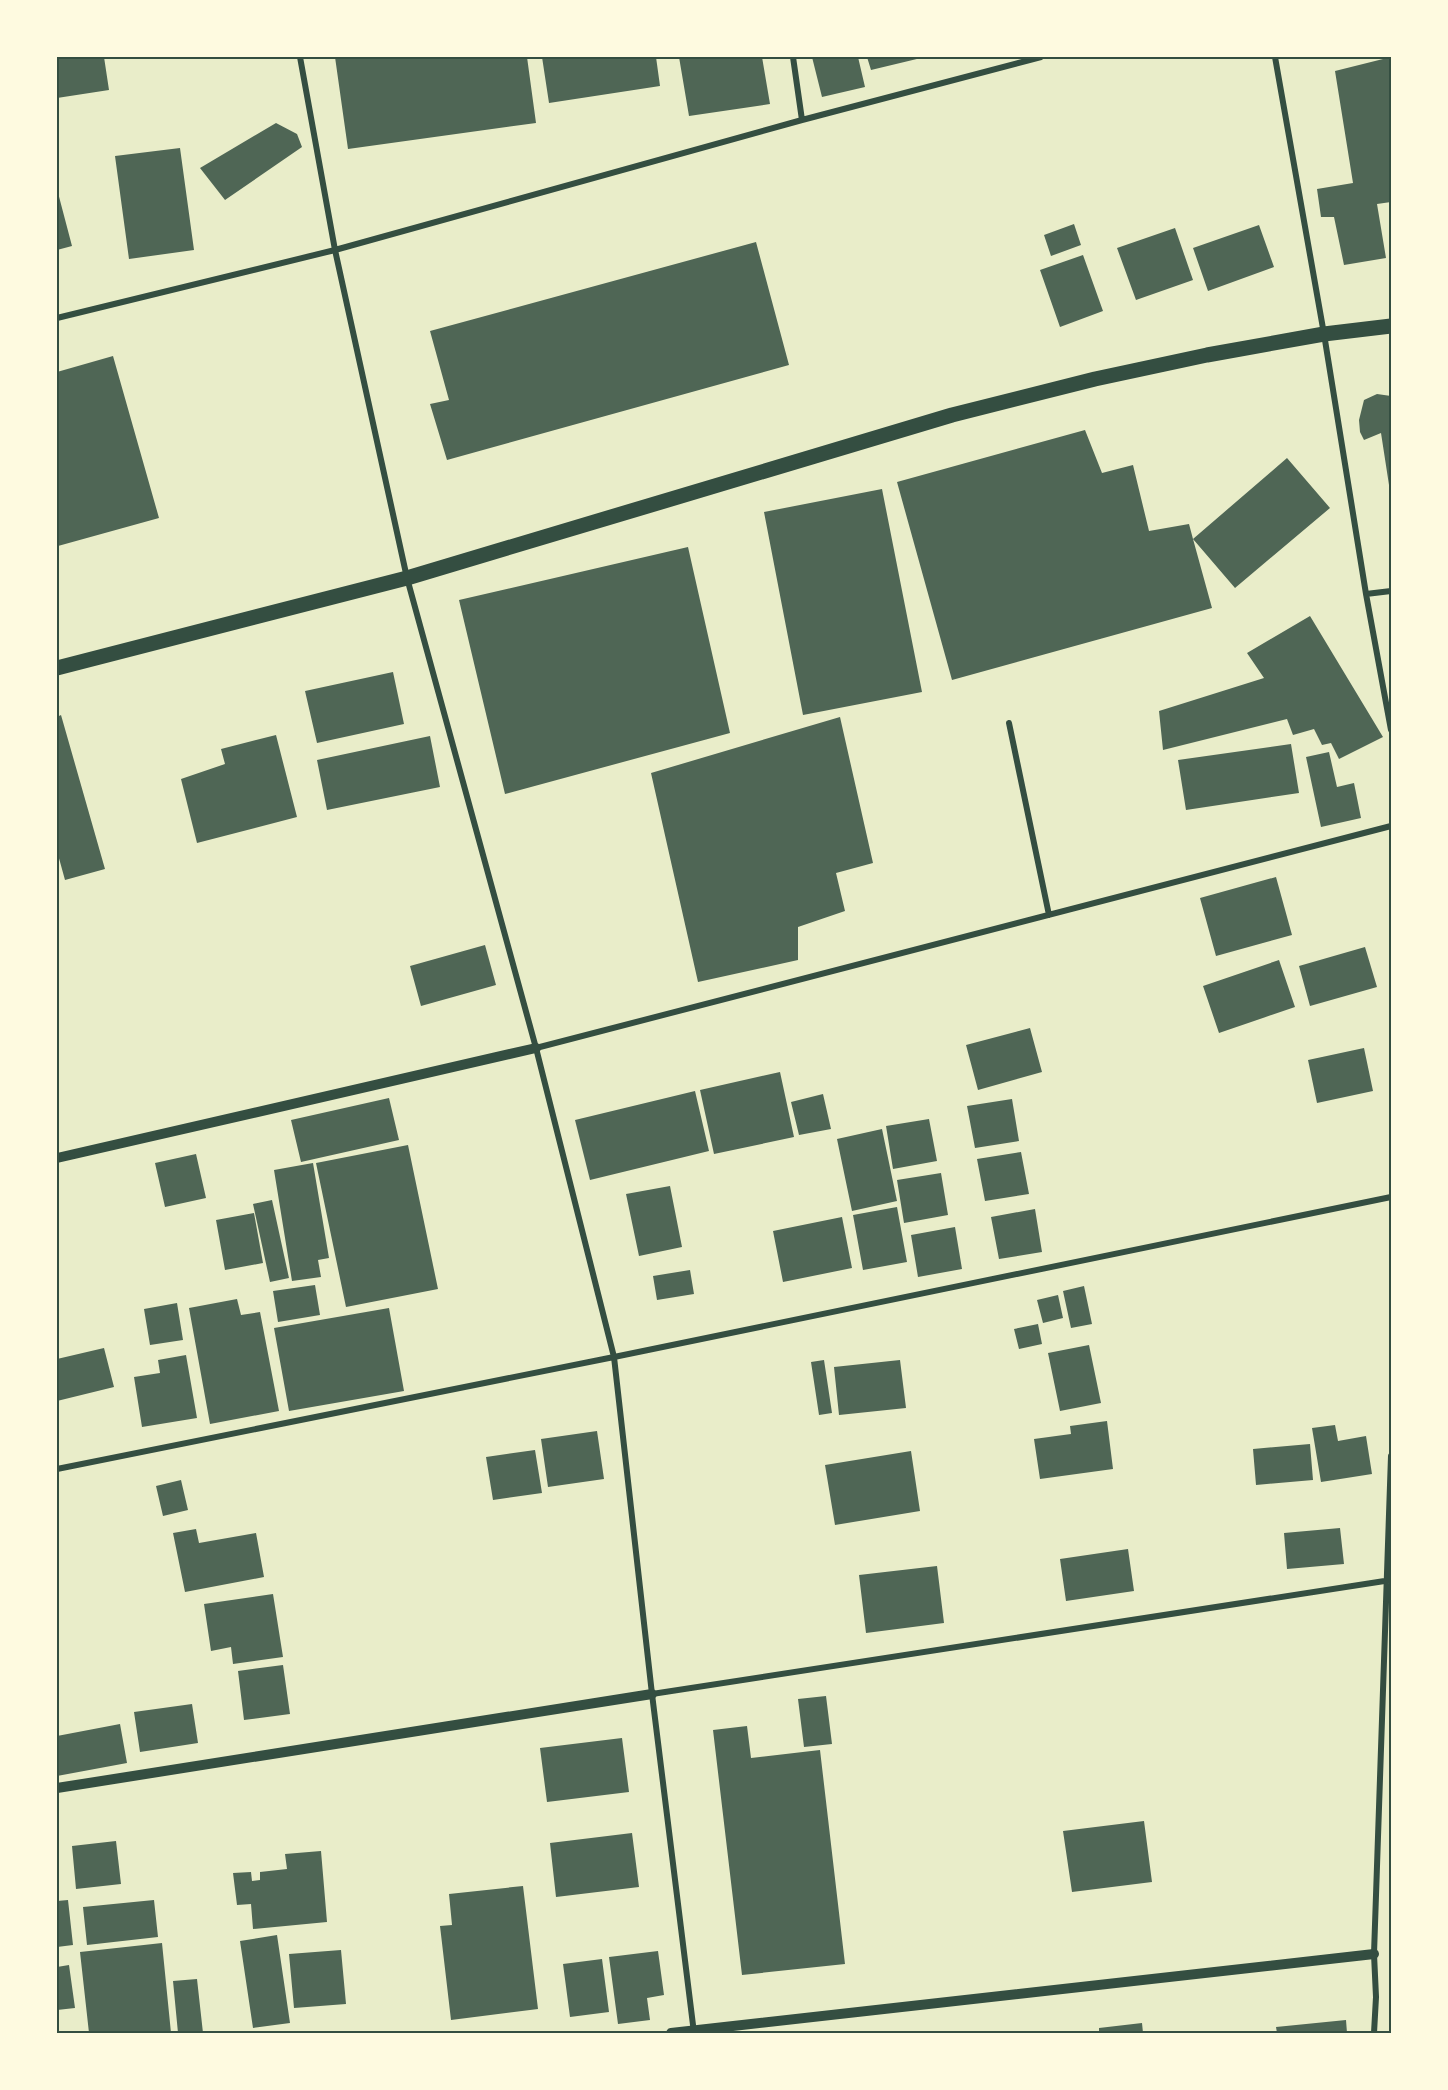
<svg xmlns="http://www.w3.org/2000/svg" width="1448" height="2090" font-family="Merriweather,serif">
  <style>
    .building { fill: #4f6655 }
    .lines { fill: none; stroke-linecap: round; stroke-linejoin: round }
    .minor { stroke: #344e41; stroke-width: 6 }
    .tertiary { stroke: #344e41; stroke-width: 10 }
    .primary { stroke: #344e41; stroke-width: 15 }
    .neatline { fill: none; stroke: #344e41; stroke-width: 2 }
  </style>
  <rect width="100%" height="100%" fill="#e9edc9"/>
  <path class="building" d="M 57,57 L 104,57 L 109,90 L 57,98 Z
    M 335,57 L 527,57 L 536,123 L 348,149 Z
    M 542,57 L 656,57 L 660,86 L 549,103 Z
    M 679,57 L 762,57 L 770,104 L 689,116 Z
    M 812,57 L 858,57 L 865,87 L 822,97 Z
    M 867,57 L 921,57 L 921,58 L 871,70 Z
    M 1391,57 L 1391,202 L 1377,204 L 1386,258 L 1344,265 L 1334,217 L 1321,217 L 1317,189 L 1353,183 L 1335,71 Z
    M 276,123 L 297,134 L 302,147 L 225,200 L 200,168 Z
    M 180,148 L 194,250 L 129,259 L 115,156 Z
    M 57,189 L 72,246 L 57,250 Z
    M 1074,224 L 1081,245 L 1051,256 L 1044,235 Z
    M 1259,225 L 1274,267 L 1208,291 L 1193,248 Z
    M 1175,228 L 1193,280 L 1136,300 L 1117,248 Z
    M 756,242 L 789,365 L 447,460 L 430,404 L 449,400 L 430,331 Z
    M 1083,255 L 1103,311 L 1060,327 L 1040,270 Z
    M 113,356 L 159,518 L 58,546 L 57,372 Z
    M 1377,394 L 1391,396 L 1391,498 L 1381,433 L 1364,440 L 1360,432 L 1359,420 L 1364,400 Z
    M 1085,430 L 1102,473 L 1133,465 L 1149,531 L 1189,524 L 1193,539 L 1287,458 L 1330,508 L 1235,588 L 1193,539 L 1212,608 L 952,680 L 897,482 Z
    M 882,489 L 922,692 L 803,715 L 764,512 Z
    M 688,547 L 730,733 L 505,794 L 459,600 Z
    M 1310,616 L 1383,737 L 1339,759 L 1331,743 L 1322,745 L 1314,729 L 1293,735 L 1287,719 L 1163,750 L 1159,711 L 1264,678 L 1247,653 Z
    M 393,672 L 404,724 L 317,743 L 305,691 Z
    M 61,715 L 105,869 L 65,880 L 57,851 L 57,717 Z
    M 840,717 L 873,863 L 836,873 L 845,911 L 798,927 L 798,960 L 698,982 L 651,773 Z
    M 276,735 L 297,817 L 197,843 L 181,779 L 225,764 L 221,749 Z
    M 430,736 L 440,787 L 327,810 L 317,760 Z
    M 1291,744 L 1299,793 L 1186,810 L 1178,760 Z
    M 1329,752 L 1337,787 L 1354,783 L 1361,818 L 1321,827 L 1306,757 Z
    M 1276,877 L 1292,935 L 1216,956 L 1200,898 Z
    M 485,945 L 496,985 L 421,1006 L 410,966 Z
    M 1365,947 L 1377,987 L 1310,1006 L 1299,966 Z
    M 1279,960 L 1295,1007 L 1219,1033 L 1203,986 Z
    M 1030,1028 L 1042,1072 L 978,1090 L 966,1045 Z
    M 1364,1048 L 1373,1091 L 1317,1103 L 1308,1060 Z
    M 780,1072 L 794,1137 L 714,1154 L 700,1090 Z
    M 695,1091 L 709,1151 L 590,1180 L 575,1120 Z
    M 823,1094 L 831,1129 L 799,1135 L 791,1102 Z
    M 389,1098 L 399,1140 L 301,1162 L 291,1120 Z
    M 1012,1099 L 1019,1141 L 975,1148 L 967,1106 Z
    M 929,1119 L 937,1161 L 893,1169 L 886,1126 Z
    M 882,1129 L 897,1201 L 852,1211 L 837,1139 Z
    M 408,1145 L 438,1289 L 346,1307 L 316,1163 Z
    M 1021,1152 L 1029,1194 L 985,1201 L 977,1159 Z
    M 196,1154 L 206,1198 L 165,1207 L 155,1163 Z
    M 313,1163 L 329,1258 L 318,1260 L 321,1277 L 292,1281 L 274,1170 Z
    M 941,1173 L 948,1215 L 904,1223 L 897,1180 Z
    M 670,1186 L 682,1247 L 639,1256 L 626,1194 Z
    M 272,1200 L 289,1278 L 270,1282 L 253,1204 Z
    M 897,1207 L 907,1262 L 863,1270 L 853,1215 Z
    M 1035,1209 L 1042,1252 L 999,1259 L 991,1217 Z
    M 254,1213 L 263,1263 L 225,1270 L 216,1220 Z
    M 842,1217 L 852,1268 L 783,1282 L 773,1231 Z
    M 955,1227 L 962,1269 L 918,1277 L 911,1235 Z
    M 690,1270 L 694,1294 L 657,1300 L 653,1276 Z
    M 315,1285 L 320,1315 L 278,1322 L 273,1291 Z
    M 1084,1286 L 1092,1324 L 1071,1328 L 1063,1291 Z
    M 1058,1295 L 1063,1318 L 1043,1323 L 1037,1300 Z
    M 237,1299 L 241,1315 L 260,1312 L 279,1411 L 210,1424 L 189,1308 Z
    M 177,1303 L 183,1340 L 150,1345 L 144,1309 Z
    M 389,1308 L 404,1391 L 289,1411 L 274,1328 Z
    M 1038,1324 L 1042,1344 L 1019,1349 L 1014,1329 Z
    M 1089,1345 L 1101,1403 L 1060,1411 L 1048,1353 Z
    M 104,1348 L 114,1387 L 57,1401 L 57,1359 Z
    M 186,1355 L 197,1418 L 142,1427 L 134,1377 L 160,1373 L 158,1360 Z
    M 824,1360 L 832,1413 L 819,1415 L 811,1362 Z
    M 900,1360 L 906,1408 L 839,1415 L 834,1367 Z
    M 1107,1421 L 1113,1469 L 1040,1479 L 1034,1439 L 1071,1434 L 1070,1426 Z
    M 1335,1425 L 1338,1441 L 1366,1436 L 1372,1474 L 1321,1482 L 1312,1428 Z
    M 597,1431 L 604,1479 L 548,1487 L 541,1439 Z
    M 1310,1444 L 1313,1480 L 1256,1485 L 1253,1449 Z
    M 535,1450 L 542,1493 L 493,1500 L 486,1457 Z
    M 911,1451 L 920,1511 L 835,1525 L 825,1465 Z
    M 181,1480 L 188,1510 L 163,1516 L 156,1486 Z
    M 1340,1528 L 1344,1564 L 1287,1569 L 1284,1533 Z
    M 196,1529 L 199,1543 L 256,1533 L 264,1577 L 185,1592 L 173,1533 Z
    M 1128,1549 L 1134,1591 L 1066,1601 L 1060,1559 Z
    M 937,1566 L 944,1623 L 866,1633 L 859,1575 Z
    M 273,1594 L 283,1657 L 233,1664 L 231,1647 L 211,1651 L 204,1604 Z
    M 283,1665 L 290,1714 L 244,1720 L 238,1671 Z
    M 826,1696 L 832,1744 L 804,1747 L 798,1699 Z
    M 192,1704 L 198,1743 L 140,1752 L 134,1712 Z
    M 120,1724 L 127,1763 L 57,1776 L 57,1736 Z
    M 747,1726 L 751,1758 L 820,1750 L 845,1964 L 742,1975 L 713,1730 Z
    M 622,1738 L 629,1792 L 547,1802 L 540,1748 Z
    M 1144,1821 L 1152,1882 L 1072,1892 L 1063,1831 Z
    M 632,1833 L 639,1887 L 556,1897 L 550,1843 Z
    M 116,1841 L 121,1884 L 76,1889 L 72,1846 Z
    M 321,1851 L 327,1922 L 253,1929 L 251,1904 L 237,1905 L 233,1873 L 251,1872 L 252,1881 L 260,1880 L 260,1872 L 287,1869 L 285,1854 Z
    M 523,1886 L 538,2009 L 451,2020 L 440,1926 L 452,1925 L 449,1894 Z
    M 68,1900 L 73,1945 L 57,1947 L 57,1901 Z
    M 154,1900 L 158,1937 L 87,1945 L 83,1907 Z
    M 277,1935 L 290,2023 L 253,2028 L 240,1941 Z
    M 162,1943 L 171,2033 L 89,2033 L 80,1952 Z
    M 341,1950 L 346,2004 L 294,2008 L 289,1954 Z
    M 658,1951 L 664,1995 L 647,1998 L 650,2020 L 618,2024 L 609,1957 Z
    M 602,1959 L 609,2012 L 570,2017 L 563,1964 Z
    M 69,1965 L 75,2008 L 57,2010 L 57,1967 Z
    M 197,1979 L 203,2033 L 178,2033 L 173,1981 Z
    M 1346,2020 L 1347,2033 L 1277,2033 L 1276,2027 Z
    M 1142,2023 L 1143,2033 L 1099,2033 L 1099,2028 Z"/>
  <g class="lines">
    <path class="minor" d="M 300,57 L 335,250 L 407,578 L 536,1048 L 614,1357 L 652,1694 L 694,2033
      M 793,57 L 802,120
      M 1275,57 L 1324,334 L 1366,594 L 1391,730
      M 57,318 L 335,250 L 802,120 L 1041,57
      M 1366,594 L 1391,591
      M 1009,723 L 1049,915
      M 536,1048 L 1391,826
      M 57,1469 L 614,1357 L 1391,1197
      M 652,1694 L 1391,1580
      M 1374,2033 L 1376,1997 L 1374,1954 L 1391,1456"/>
    <path class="tertiary" d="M 57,1158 L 536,1048
      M 57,1788 L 652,1694
      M 671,2033 L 1374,1954"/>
    <path class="primary" d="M 57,668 L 407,578 L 952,415 L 1095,379 L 1207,355 L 1324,334 L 1391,326"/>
  </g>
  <rect width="1448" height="2090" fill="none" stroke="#fefae0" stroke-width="117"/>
  <rect x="58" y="58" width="1332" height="1974" class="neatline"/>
</svg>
